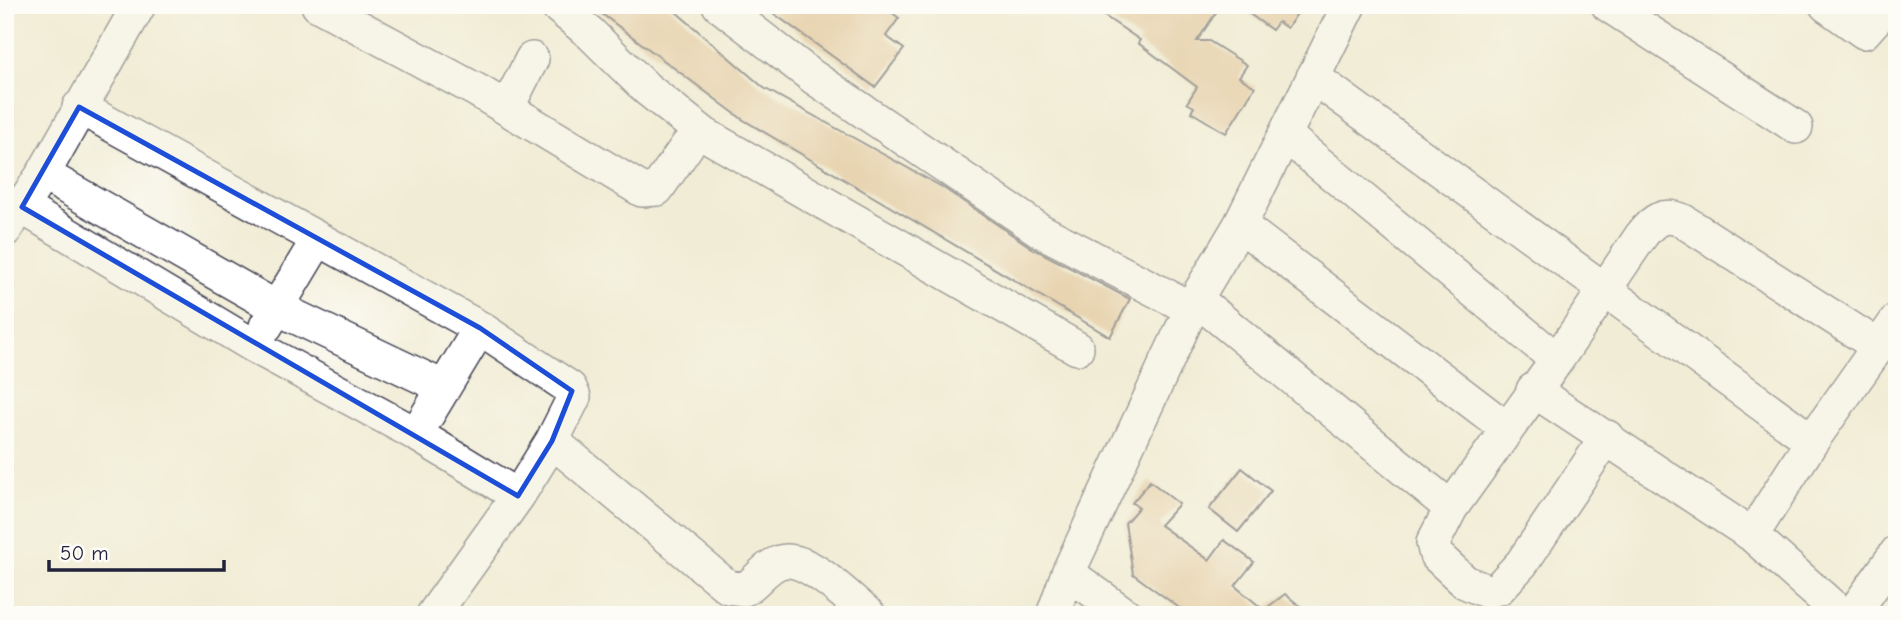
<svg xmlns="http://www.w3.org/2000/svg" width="1902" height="620" font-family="'Comic Neue',sans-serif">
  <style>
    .building { fill: #dfb786 }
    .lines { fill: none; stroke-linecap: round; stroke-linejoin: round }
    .minor-casing { stroke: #414052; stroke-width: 36 }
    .minor { stroke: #fff; stroke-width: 33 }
    .marked { fill: none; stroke: #1d4ed8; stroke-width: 5; stroke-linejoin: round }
  </style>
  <rect width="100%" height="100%" fill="#fdfcf7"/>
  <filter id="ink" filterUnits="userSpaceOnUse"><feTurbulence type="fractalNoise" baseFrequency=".0143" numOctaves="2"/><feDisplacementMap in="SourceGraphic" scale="14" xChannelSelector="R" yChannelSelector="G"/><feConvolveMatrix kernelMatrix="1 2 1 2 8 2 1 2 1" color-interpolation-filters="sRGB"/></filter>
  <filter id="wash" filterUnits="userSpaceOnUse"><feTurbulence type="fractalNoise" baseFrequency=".00686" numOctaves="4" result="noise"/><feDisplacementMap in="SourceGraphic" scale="28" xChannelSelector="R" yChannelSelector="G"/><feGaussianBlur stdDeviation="1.57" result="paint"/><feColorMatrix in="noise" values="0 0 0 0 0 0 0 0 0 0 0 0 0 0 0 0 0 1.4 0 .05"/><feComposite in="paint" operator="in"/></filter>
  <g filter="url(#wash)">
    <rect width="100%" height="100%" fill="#f1ecd5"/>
    <g id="blocks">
      <path class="building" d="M 590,5 L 668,5 L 764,88 L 942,187 L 1032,248 L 1130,299 L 1110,337 L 742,119 Z
        M 762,5 L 882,5 L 899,18 L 886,36 L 904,49 L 875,87 Z
        M 1088,5 L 1221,5 L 1197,41 L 1209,41 L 1247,65 L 1239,77 L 1255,87 L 1226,133 L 1191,112 L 1194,107 L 1187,103 L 1197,87 L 1138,43 L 1140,40 Z
        M 1237,5 L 1303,5 L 1287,28 L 1278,22 L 1272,30 Z
        M 1242,468 L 1271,491 L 1238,532 L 1209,509 Z
        M 1150,481 L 1179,504 L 1160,525 L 1209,560 L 1224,540 L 1254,562 L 1235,586 L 1264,610 L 1285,594 L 1311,615 L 1189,615 L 1133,574 L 1125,523 L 1139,507 L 1132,503 Z"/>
    </g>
  </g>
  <g filter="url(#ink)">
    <use href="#blocks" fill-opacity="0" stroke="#414052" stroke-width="2"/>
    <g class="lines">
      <defs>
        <path id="minor" d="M 318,5 L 478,91 L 642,190 L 657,189 L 687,146
          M 556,5 L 590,33 L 647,89 L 704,134 L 1077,348
          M 719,5 L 813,77 L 1041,231 L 1192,309
          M 1608,5 L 1796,127
          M 1826,5 L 1864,32 L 1888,5
          M 1313,77 L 1812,441
          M 79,107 L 480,328 L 570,388 L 574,397 L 552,441
          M 507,108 L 532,59
          M 1285,135 L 1557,360
          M 43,174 L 277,308 L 443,387
          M 22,207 L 254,346 L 416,434 L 518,496
          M 1240,225 L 1506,428
          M 5,230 L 43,174 L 139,5
          M 1196,299 L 1451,508
          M 266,326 L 317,241
          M 1533,390 L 1752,535 L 1842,615
          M 416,434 L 480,328
          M 1607,437 L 1522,563 L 1499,588 L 1486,591 L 1465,582 L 1436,555 L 1433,543 L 1451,508 L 1557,360 L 1641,236 C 1653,220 1664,212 1683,221 L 1878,346
          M 1752,535 L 1812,441 L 1897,320
          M 1068,573 L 1126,615
          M 433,615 L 518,496 L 552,441 L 728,587 L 745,589 C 758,581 765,567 780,562 C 807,554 849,599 869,615
          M 1053,615 L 1068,573 L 1196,299 L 1240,225 L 1349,5
          M 1852,615 L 1897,552"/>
      </defs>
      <use href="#minor" class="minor-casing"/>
      <use href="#minor" class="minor"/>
    </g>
  </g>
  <path d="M0 0H1902V620H0ZM 79,107 L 480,328 L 572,391 L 552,441 L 518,496 L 22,207 Z" fill="#f1ecd5" fill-opacity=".55" fill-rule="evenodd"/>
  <path class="marked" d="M 79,107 L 480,328 L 572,391 L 552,441 L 518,496 L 22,207 Z"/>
  <rect width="1902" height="620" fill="none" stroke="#fdfcf7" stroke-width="28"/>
  <path d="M49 560v10h175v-10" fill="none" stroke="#22223b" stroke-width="3.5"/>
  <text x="60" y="560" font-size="21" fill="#22223b" stroke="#fdfcf7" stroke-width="5" paint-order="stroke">50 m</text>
</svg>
